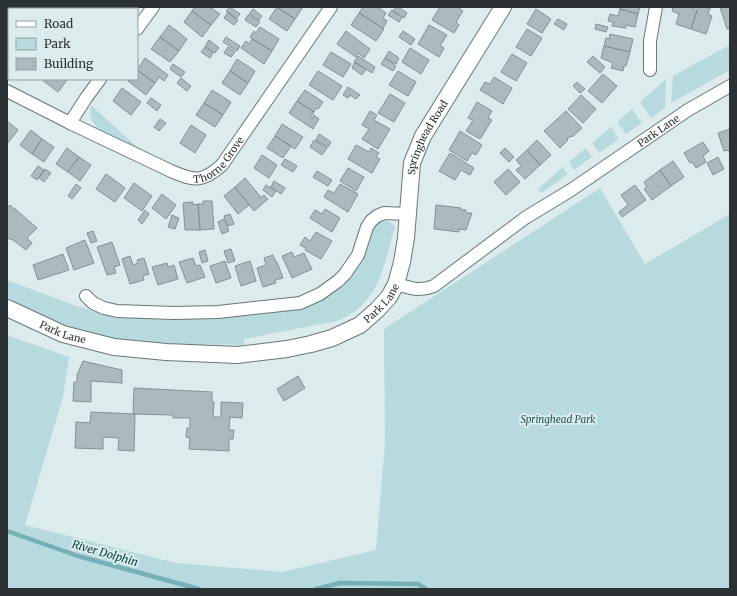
<svg xmlns="http://www.w3.org/2000/svg" width="737" height="596" font-family="Merriweather,serif">
  <style>
    .green { fill: #b6dade }
    .lines { fill: none; stroke-linecap: round; stroke-linejoin: round }
    .stream { stroke: #75b0b7; stroke-width: 4.5 }
    .building { fill: #abbabc; stroke: #839293 }
    .minor-casing { stroke: #697678; stroke-width: 14 }
    .tertiary-casing { stroke: #697678; stroke-width: 18 }
    .minor { stroke: #fff; stroke-width: 12 }
    .tertiary { stroke: #fff; stroke-width: 16 }
    .labels { text-anchor: middle; stroke-width: 4; stroke-linejoin: round; paint-order: stroke }
    .street-label { font-size: 10px; fill: #2c3233; stroke: #dceced }
    .park-label { font-size: 10px; font-style: italic; fill: #22565b; stroke: #dceced }
    .water-label { font-size: 11px; font-style: italic; fill: #084046; stroke: #dceced }
  </style>
  <rect width="100%" height="100%" fill="#dceced"/>
  <path class="green" d="M 730,45 L 730,70 L 671,103 L 673,76 Z
    M 666,79 L 665,108 L 651,118 L 640,102 Z
    M 91,105 L 138,148 L 99,129 C 91,122 89,115 91,105 Z
    M 632,109 L 642,123 L 626,134 L 617,122 Z
    M 611,127 L 619,139 L 599,153 L 592,143 Z
    M 586,148 L 592,157 L 574,170 L 569,162 Z
    M 563,167 L 568,174 L 541,193 L 538,189 Z
    M 600,188 L 645,264 L 730,214 L 730,589 L 7,589 L 7,335 L 69,357 L 63,397 L 25,525 L 176,563 L 282,572 L 376,550 L 385,444 L 384,329 Z
    M 379,221 C 386,220 391,221 395,227 C 383,266 380,304 337,321 L 244,339 L 244,345 C 183,344 120,347 62,326 C 44,320 24,308 7,300 L 7,280 L 76,306 L 116,317 L 173,320 L 218,317 L 303,308 L 323,299 L 340,286 L 365,251 L 374,226 Z"/>
  <g class="lines">
    <path class="stream" d="M 7,531 L 78,556 L 199,589
      M 316,589 L 340,583 L 418,584 L 426,589"/>
  </g>
  <path class="building" d="M 104,7 L 127,7 L 125,9 L 106,9 Z
    M 195,7 L 210,7 L 220,14 L 211,25 L 192,11 Z
    M 230,7 L 240,14 L 236,19 L 226,11 Z
    M 277,7 L 295,19 L 287,31 L 269,19 Z
    M 277,7 L 303,7 L 295,19 Z
    M 363,7 L 378,7 L 386,13 L 383,18 L 387,21 L 383,28 L 359,13 Z
    M 396,7 L 398,7 L 407,13 L 404,18 L 393,11 Z
    M 440,7 L 457,7 L 463,11 L 456,22 L 459,25 L 454,33 L 432,20 Z
    M 620,7 L 640,7 L 638,14 L 620,9 Z
    M 673,7 L 689,7 L 697,10 L 691,29 L 676,24 L 679,14 L 672,11 Z
    M 698,7 L 710,8 L 708,14 L 712,16 L 706,34 L 691,29 Z
    M 720,7 L 730,7 L 730,28 L 727,29 Z
    M 253,9 L 262,16 L 259,20 L 249,14 Z
    M 536,9 L 551,19 L 542,33 L 527,24 Z
    M 620,9 L 638,14 L 635,27 L 626,25 L 626,28 L 612,26 L 613,22 L 608,21 L 610,14 L 618,16 Z
    M 392,10 L 402,17 L 399,22 L 388,15 Z
    M 192,11 L 211,25 L 202,37 L 184,22 Z
    M 228,12 L 238,20 L 234,25 L 224,18 Z
    M 359,13 L 384,29 L 376,41 L 351,25 Z
    M 248,15 L 260,22 L 256,27 L 245,20 Z
    M 558,19 L 567,24 L 564,30 L 554,24 Z
    M 596,24 L 608,27 L 606,32 L 595,29 Z
    M 169,25 L 187,39 L 179,51 L 160,37 Z
    M 429,25 L 447,35 L 440,46 L 444,48 L 439,57 L 418,44 Z
    M 260,27 L 279,39 L 272,51 L 250,37 L 254,31 L 256,33 Z
    M 527,29 L 542,38 L 531,56 L 516,47 Z
    M 346,31 L 370,49 L 364,58 L 358,53 L 356,57 L 337,44 Z
    M 403,31 L 415,39 L 411,45 L 399,37 Z
    M 610,34 L 633,39 L 630,52 L 604,46 L 606,38 L 609,39 Z
    M 160,37 L 179,51 L 170,62 L 151,49 Z
    M 226,37 L 240,46 L 237,51 L 223,42 Z
    M 252,39 L 272,51 L 264,64 L 241,48 L 246,41 L 249,44 Z
    M 209,40 L 219,48 L 215,53 L 205,46 Z
    M 604,46 L 630,52 L 626,66 L 624,66 L 623,71 L 611,68 L 613,63 L 601,58 Z
    M 205,47 L 213,53 L 210,58 L 201,52 Z
    M 228,47 L 235,52 L 231,57 L 224,53 Z
    M 410,48 L 429,60 L 421,74 L 402,62 Z
    M 389,51 L 399,58 L 396,64 L 385,58 Z
    M 331,52 L 351,64 L 343,77 L 323,65 Z
    M 512,54 L 527,63 L 516,81 L 501,72 Z
    M 358,56 L 375,67 L 372,73 L 354,62 Z
    M 593,56 L 605,67 L 600,73 L 587,62 Z
    M 145,58 L 168,75 L 164,81 L 159,77 L 155,83 L 137,70 Z
    M 385,58 L 396,66 L 393,71 L 381,64 Z
    M 237,59 L 255,71 L 248,83 L 230,71 Z
    M 355,62 L 366,69 L 362,75 L 352,68 Z
    M 173,64 L 185,72 L 181,77 L 170,69 Z
    M 137,70 L 155,83 L 146,95 L 128,81 L 129,79 L 137,79 Z
    M 230,71 L 248,83 L 240,95 L 222,83 Z
    M 318,71 L 342,86 L 333,100 L 309,85 Z
    M 398,71 L 416,82 L 408,96 L 389,85 Z
    M 603,74 L 617,86 L 602,103 L 588,91 Z
    M 494,77 L 512,88 L 503,104 L 480,90 L 485,82 L 490,84 Z
    M 181,78 L 191,86 L 187,91 L 177,83 Z
    M 41,79 L 65,79 L 67,80 L 58,92 Z
    M 577,82 L 585,89 L 580,93 L 573,86 Z
    M 348,87 L 360,95 L 356,99 L 350,95 L 348,98 L 343,95 Z
    M 122,88 L 141,102 L 131,115 L 113,101 Z
    M 212,90 L 231,102 L 223,115 L 204,103 Z
    M 305,90 L 323,102 L 318,109 L 316,108 L 314,112 L 297,101 Z
    M 390,94 L 405,103 L 394,122 L 378,113 Z
    M 581,95 L 596,109 L 583,123 L 568,109 Z
    M 151,98 L 161,105 L 157,111 L 147,103 Z
    M 297,101 L 314,112 L 310,118 L 312,119 L 314,115 L 319,119 L 313,129 L 289,113 Z
    M 477,102 L 492,111 L 488,118 L 492,120 L 480,139 L 466,131 L 473,120 L 468,118 Z
    M 204,103 L 223,115 L 215,127 L 196,115 Z
    M 370,111 L 377,115 L 374,120 L 390,129 L 378,149 L 362,139 L 369,129 L 362,125 Z
    M 566,111 L 582,128 L 572,137 L 571,136 L 567,139 L 568,140 L 560,148 L 544,131 Z
    M 160,119 L 166,123 L 159,131 L 154,127 Z
    M 7,121 L 18,130 L 7,144 Z
    M 282,124 L 303,137 L 295,149 L 275,136 Z
    M 191,125 L 206,135 L 195,153 L 180,143 Z
    M 730,129 L 730,150 L 724,151 L 718,133 Z
    M 31,130 L 42,139 L 32,154 L 20,145 Z
    M 460,131 L 482,145 L 476,155 L 472,153 L 467,161 L 449,150 Z
    M 319,134 L 331,142 L 328,147 L 316,140 Z
    M 275,136 L 291,146 L 283,158 L 267,148 Z
    M 42,139 L 54,147 L 44,162 L 32,154 Z
    M 314,140 L 327,148 L 322,155 L 310,147 Z
    M 537,140 L 551,155 L 540,165 L 527,150 Z
    M 703,142 L 709,151 L 703,156 L 706,162 L 696,168 L 692,162 L 690,163 L 684,153 Z
    M 356,145 L 369,152 L 371,148 L 379,153 L 376,157 L 380,159 L 372,173 L 348,159 Z
    M 67,148 L 79,157 L 68,172 L 56,164 Z
    M 505,148 L 514,157 L 509,162 L 500,153 Z
    M 527,150 L 540,165 L 525,179 L 516,170 L 521,166 L 516,160 Z
    M 450,153 L 474,168 L 470,175 L 461,170 L 455,180 L 439,171 Z
    M 262,155 L 277,165 L 269,178 L 254,168 Z
    M 79,157 L 91,165 L 80,181 L 68,172 Z
    M 718,157 L 724,169 L 713,175 L 707,163 Z
    M 285,159 L 297,166 L 293,172 L 281,165 Z
    M 673,161 L 684,177 L 671,186 L 660,170 Z
    M 38,166 L 44,170 L 37,180 L 31,176 Z
    M 348,168 L 364,177 L 356,191 L 340,181 Z
    M 45,169 L 51,173 L 44,182 L 39,178 Z
    M 508,169 L 520,182 L 506,195 L 494,182 Z
    M 660,170 L 671,186 L 652,200 L 644,189 L 647,187 L 644,182 Z
    M 317,171 L 332,180 L 328,186 L 313,177 Z
    M 106,174 L 125,188 L 115,202 L 96,189 Z
    M 245,178 L 260,196 L 259,197 L 260,198 L 264,195 L 268,199 L 254,211 L 235,187 Z
    M 274,181 L 285,188 L 281,194 L 271,187 Z
    M 134,183 L 152,196 L 142,211 L 124,198 Z
    M 76,184 L 81,188 L 72,199 L 68,196 Z
    M 340,184 L 358,194 L 348,212 L 324,197 L 328,190 L 334,193 Z
    M 266,185 L 276,191 L 272,197 L 263,190 Z
    M 635,185 L 646,200 L 622,217 L 619,212 L 628,205 L 621,195 Z
    M 235,187 L 249,205 L 238,214 L 224,196 Z
    M 162,194 L 176,205 L 166,219 L 152,208 Z
    M 203,201 L 212,201 L 214,229 L 200,230 L 198,204 L 203,204 Z
    M 193,202 L 193,205 L 198,204 L 200,230 L 185,230 L 183,203 Z
    M 10,205 L 14,209 L 14,208 L 37,228 L 27,238 L 32,243 L 26,250 L 13,240 L 7,238 L 7,208 Z
    M 436,205 L 461,208 L 461,210 L 466,210 L 466,213 L 472,213 L 466,230 L 459,229 L 459,232 L 434,229 Z
    M 325,209 L 340,218 L 332,232 L 310,218 L 315,210 L 322,214 Z
    M 145,210 L 149,214 L 142,224 L 138,220 Z
    M 230,214 L 234,224 L 228,226 L 224,216 Z
    M 172,215 L 179,218 L 175,229 L 168,227 Z
    M 224,219 L 229,231 L 222,234 L 218,222 Z
    M 93,231 L 97,241 L 91,243 L 87,233 Z
    M 316,232 L 332,241 L 321,259 L 305,250 L 306,248 L 300,245 L 305,237 L 310,241 Z
    M 85,240 L 94,263 L 74,270 L 66,248 Z
    M 112,242 L 120,265 L 114,267 L 116,273 L 107,275 L 97,247 Z
    M 231,249 L 235,261 L 228,263 L 224,251 Z
    M 205,250 L 208,261 L 202,263 L 199,252 Z
    M 292,252 L 294,257 L 304,253 L 312,269 L 292,278 L 282,256 Z
    M 63,254 L 69,270 L 38,280 L 33,265 Z
    M 273,255 L 276,262 L 277,262 L 283,278 L 275,280 L 276,283 L 263,287 L 257,268 L 266,265 L 264,258 Z
    M 130,256 L 133,265 L 138,263 L 137,260 L 144,258 L 149,274 L 143,276 L 144,280 L 130,284 L 122,259 Z
    M 193,258 L 196,266 L 200,265 L 205,277 L 187,283 L 179,262 Z
    M 225,261 L 231,278 L 216,283 L 210,266 Z
    M 250,261 L 256,281 L 241,286 L 235,266 Z
    M 167,263 L 168,267 L 174,265 L 178,279 L 158,285 L 152,267 Z
    M 83,361 L 122,370 L 122,383 L 91,381 L 91,402 L 73,401 L 74,382 L 77,382 L 77,375 Z
    M 298,376 L 305,388 L 284,401 L 277,389 Z
    M 134,388 L 212,392 L 212,402 L 214,402 L 213,417 L 221,417 L 221,402 L 243,403 L 242,418 L 230,417 L 229,430 L 234,430 L 233,439 L 229,439 L 229,451 L 189,449 L 190,438 L 186,437 L 187,428 L 190,428 L 190,418 L 173,418 L 173,415 L 133,414 Z
    M 91,412 L 135,414 L 134,451 L 118,450 L 119,438 L 103,437 L 103,449 L 75,448 L 76,422 L 90,423 Z"/>
  <g class="lines">
    <defs>
      <g id="minor">
        <path d="M 137,29 L 153,7"/>
        <path d="M 650,70 L 650,41 L 656,7"/>
        <path id="s1" d="M 7,91 L 70,123 L 171,171 C 194,181 202,183 222,165 L 331,7"/>
        <path d="M 70,123 L 86,98 L 100,79"/>
        <path id="s2" d="M 396,284 C 410,288 419,292 434,286 L 525,218 L 571,190 L 688,110 L 730,86"/>
        <path d="M 86,296 L 93,303 L 104,308 L 117,311 L 174,313 L 218,312 L 300,303 L 320,294 L 338,281 L 345,274 L 358,255 L 367,227 L 371,221 L 377,216 L 384,213 L 408,214"/>
      </g>
      <g id="tertiary">
        <path id="s3" d="M 7,308 L 63,334 L 114,347 L 166,352 L 237,355 L 287,349 L 311,344 L 332,338 L 360,325 L 377,310 L 389,297 L 396,284 L 402,262 L 406,238 L 412,163 L 423,136 L 503,7"/>
      </g>
    </defs>
    <use href="#minor" class="minor-casing"/>
    <use href="#tertiary" class="tertiary-casing"/>
    <use href="#minor" class="minor"/>
    <use href="#tertiary" class="tertiary"/>
  </g>
  <g class="labels">
    <g class="street-label">
      <text dy="4" stroke="none"><textPath href="#s2" startOffset="312">Park Lane</textPath></text>
      <text dy="4" stroke="none"><textPath href="#s3" startOffset="572">Springhead Road</textPath></text>
      <text dy="4" stroke="none"><textPath href="#s1" startOffset="239">Thorne Grove</textPath></text>
      <text dy="4" stroke="none"><textPath href="#s3" startOffset="396">Park Lane</textPath></text>
      <text dy="4" stroke="none"><textPath href="#s3" startOffset="61">Park Lane</textPath></text>
    </g>
    <g class="park-label">
      <text x="558" y="423">Springhead Park</text>
    </g>
    <g class="water-label">
      <text transform="translate(105 553) rotate(16)" y="4">River Dolphin</text>
    </g>
  </g>
  <rect width="737" height="596" fill="none" stroke="#2c3233" stroke-width="16"/>
  <rect x="8" y="8" width="130" height="72" fill="#dceced" stroke="#96a2a3"/>
  <rect x="16" y="21" width="20" height="6" fill="#ffffff" stroke="#96a2a3"/>
  <text x="44" y="28" font-size="12" fill="#2c3233">Road</text>
  <rect x="16" y="38" width="20" height="12" fill="#b6dade" stroke="#96a2a3"/>
  <text x="44" y="48" font-size="12" fill="#2c3233">Park</text>
  <rect x="16" y="58" width="20" height="12" fill="#abbabc" stroke="#96a2a3"/>
  <text x="44" y="68" font-size="12" fill="#2c3233">Building</text>
</svg>
